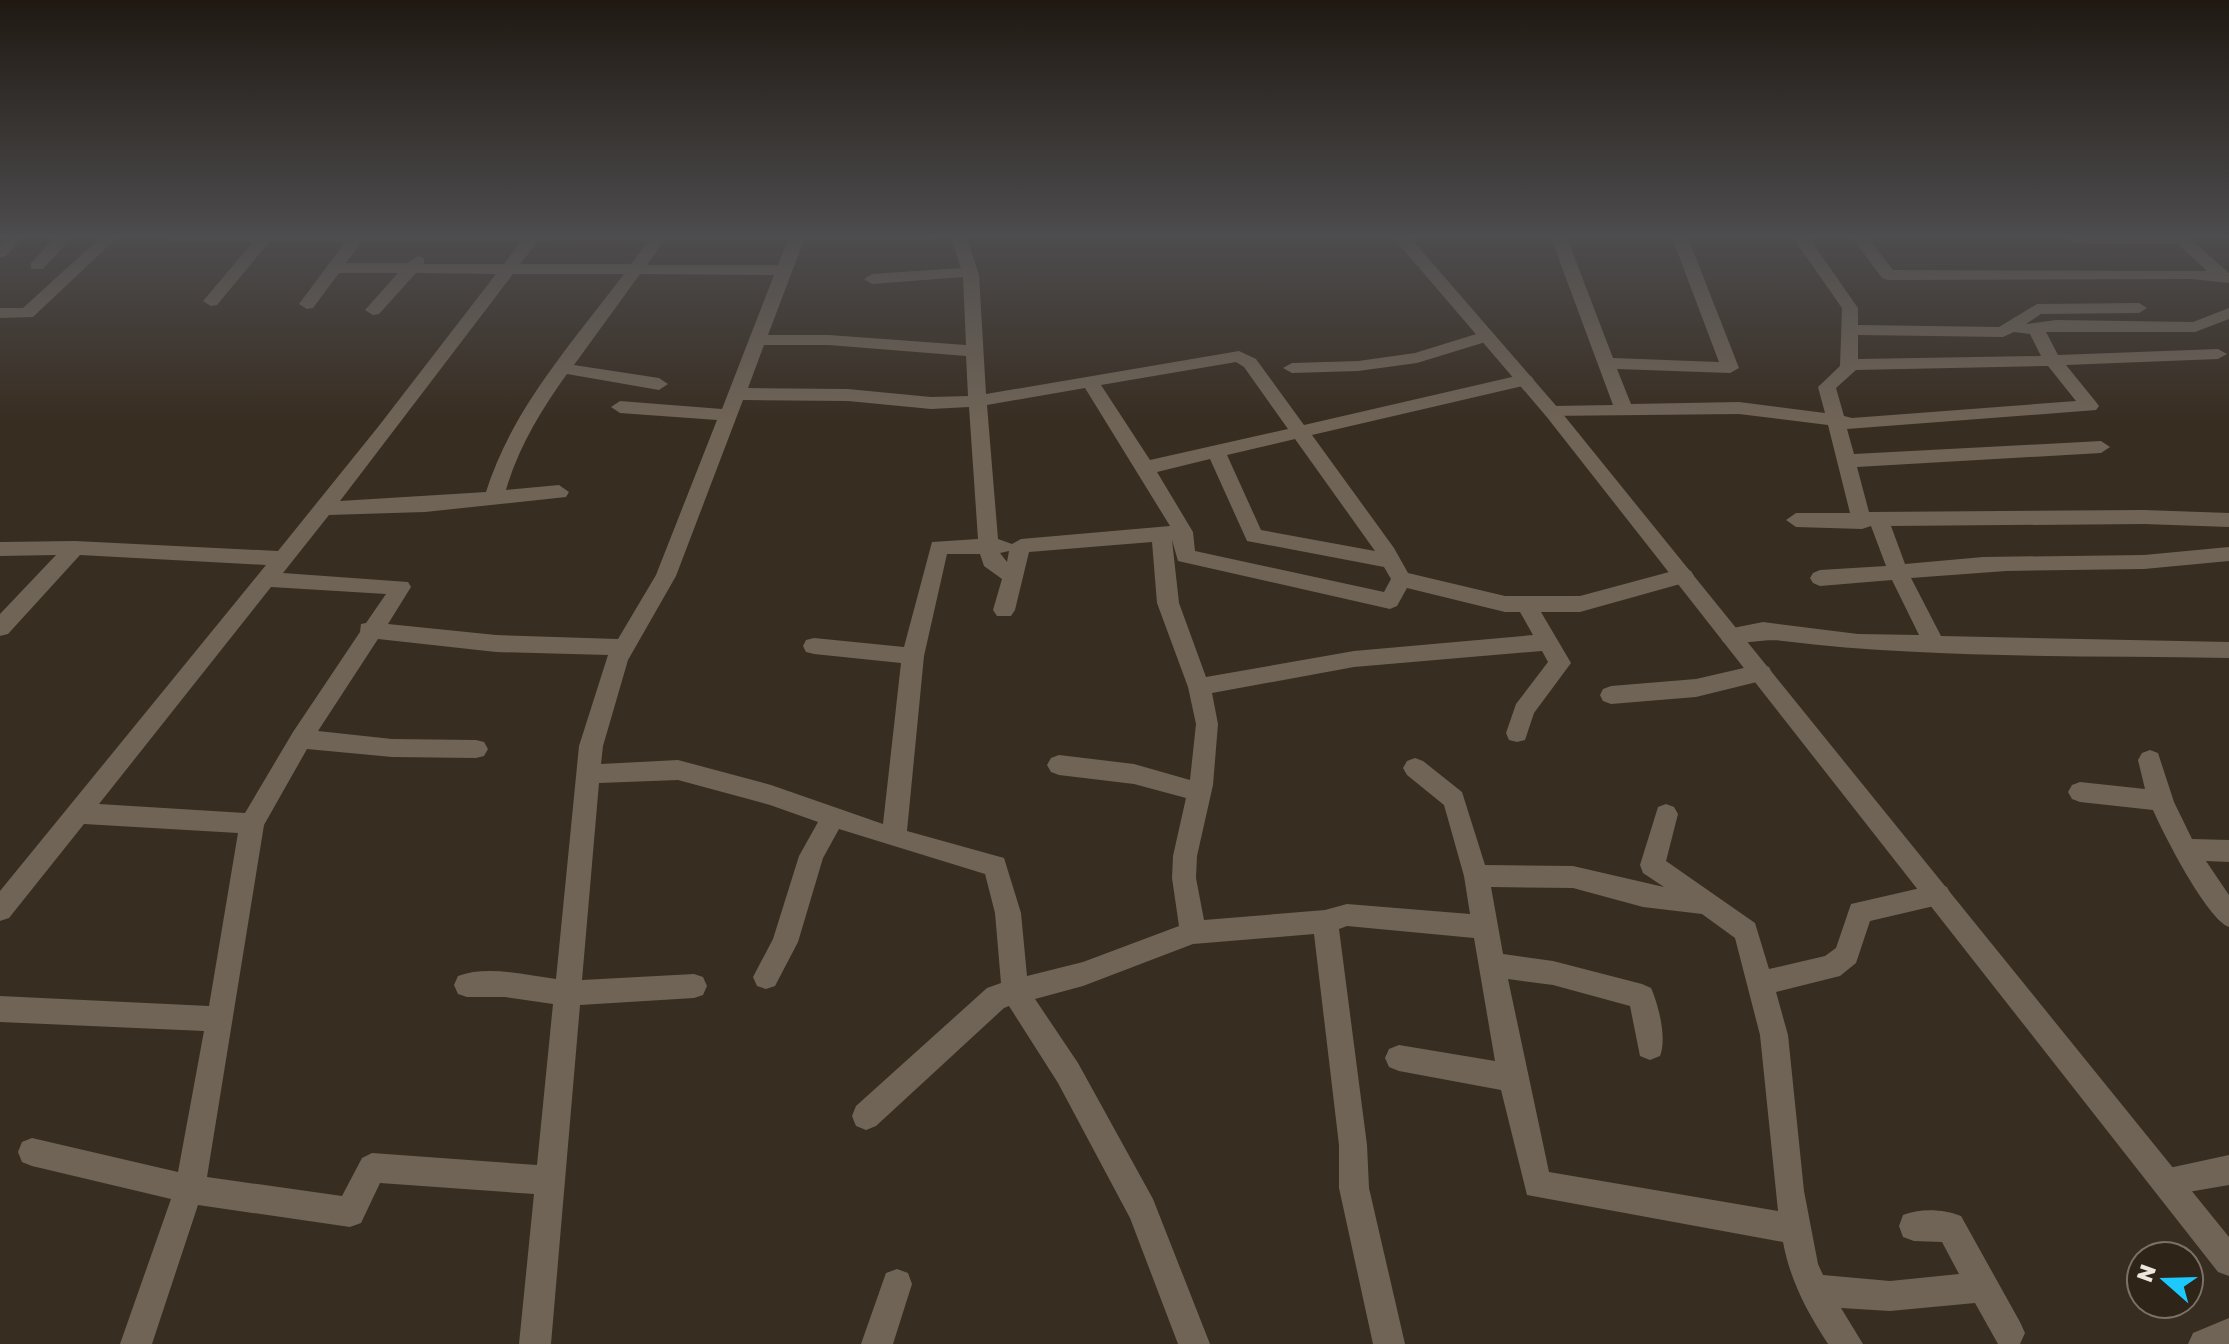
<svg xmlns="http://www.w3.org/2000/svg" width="2229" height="1344" font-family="'Golos Text',sans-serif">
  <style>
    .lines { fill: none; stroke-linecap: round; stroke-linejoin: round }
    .minor { fill: #706456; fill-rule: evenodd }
    .tertiary { fill: #706456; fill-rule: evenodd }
  </style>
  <rect width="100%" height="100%" fill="#382d21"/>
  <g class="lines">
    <path class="minor" d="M 8,235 L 25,235 L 6,256 L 0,258 L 0,244 Z
      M 57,235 L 74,235 L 43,269 L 31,269 L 31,263 Z
      M 103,235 L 120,235 L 33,317 L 0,318 L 0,308 L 23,308 Z
      M 168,235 L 938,235 L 930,240 L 804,240 L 768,335 L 829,335 L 966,345 L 963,277 L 872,284 L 864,279 L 872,274 L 961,268 L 950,235 L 966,235 L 979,275 L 986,394 L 1239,351 L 1256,359 L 1304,425 L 1525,374 L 1531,376 L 1534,380 L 1531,384 L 1312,435 L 1394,548 L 1408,573 L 1505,596 L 1580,596 L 1684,568 L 1691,571 L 1694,576 L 1691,581 L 1580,612 L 1541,612 L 1571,663 L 1534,713 L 1525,740 L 1517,742 L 1509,740 L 1506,733 L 1516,704 L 1548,662 L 1542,651 L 1354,667 L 1212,693 L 1218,724 L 1213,785 L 1197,856 L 1196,878 L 1204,920 L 1325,910 L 1347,904 L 1470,914 L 1464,876 L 1444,805 L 1407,775 L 1403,768 L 1407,761 L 1415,758 L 1423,761 L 1462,792 L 1485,865 L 1573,866 L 1664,887 L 1643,873 L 1640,865 L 1658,807 L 1666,804 L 1674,807 L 1678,814 L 1666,861 L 1755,923 L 1769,969 L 1825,956 L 1836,948 L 1851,904 L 1938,884 L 1947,887 L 1951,895 L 1947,903 L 1870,921 L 1856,963 L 1840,976 L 1776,992 L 1788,1035 L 1804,1191 L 1818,1264 L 1823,1275 L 1890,1281 L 1959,1274 L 1942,1242 L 1914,1241 L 1903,1237 L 1899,1226 L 1903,1215 C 1920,1208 1944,1209 1961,1216 L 2020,1322 L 2025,1333 L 2020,1344 L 1998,1344 L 1975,1303 L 1890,1311 L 1841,1308 L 1863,1344 L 1828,1344 C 1807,1312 1790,1280 1783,1242 L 1527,1195 L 1501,1090 L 1399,1071 L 1389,1067 L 1385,1058 L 1389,1049 L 1399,1045 L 1495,1061 L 1474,938 L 1347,926 L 1339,929 L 1367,1145 L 1369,1188 L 1405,1344 L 1373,1344 L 1339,1188 L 1339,1145 L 1314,934 L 1193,944 L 1083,986 L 1035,999 L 1078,1063 L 1153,1199 L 1210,1344 L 1178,1344 L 1130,1218 L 1058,1083 L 1009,1006 L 1004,1008 L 876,1126 L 866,1130 L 856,1126 L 852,1116 L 856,1106 L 987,988 L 1001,983 L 995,913 L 985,874 L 839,829 L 823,858 L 798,942 L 775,986 L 766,989 L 757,986 L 753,977 L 773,939 L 799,856 L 818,822 L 770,805 L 678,780 L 599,783 L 582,980 L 694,974 L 703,977 L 707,986 L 703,995 L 694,998 L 580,1005 L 551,1344 L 519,1344 L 534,1194 L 380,1183 L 361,1223 L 350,1227 L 198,1205 L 152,1344 L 120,1344 L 171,1199 L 32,1166 L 22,1162 L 18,1152 L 22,1142 L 32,1138 L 178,1172 L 204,1031 L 0,1022 L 0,996 L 209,1006 L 238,833 L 84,824 L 9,918 L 0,921 L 0,891 L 266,565 L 80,555 L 8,634 L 0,636 L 0,614 L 56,555 L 0,556 L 0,542 L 75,541 L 278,551 L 378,427 L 496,274 L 416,273 L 379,314 L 373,315 L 365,310 L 398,273 L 339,273 L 313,308 L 307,309 L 299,304 L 346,241 L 270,241 L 217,305 L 211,306 L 203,301 L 253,242 L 175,242 L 169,240 ZM 649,240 L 631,264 L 520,264 L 538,241 ZM 665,240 L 788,240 L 778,265 L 647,265 ZM 362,241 L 521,241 L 504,264 L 424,264 L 424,258 L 418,256 L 407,263 L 346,263 ZM 513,274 L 624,274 C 572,343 512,409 486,492 L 340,501 ZM 640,274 L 774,275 L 722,409 L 620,401 L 611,407 L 620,413 L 717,420 L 656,575 L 618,639 L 496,635 L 388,624 L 411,587 L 408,582 L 283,573 L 329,515 L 425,512 L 566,497 L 569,492 L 559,485 L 506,490 C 518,448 541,410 567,374 L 659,390 L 668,384 L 659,378 L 574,365 ZM 764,345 L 829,345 L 966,356 L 968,396 L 931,397 L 848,389 L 748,388 ZM 1236,362 L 1244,367 L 1288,429 L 1150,460 L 1101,385 ZM 1085,388 L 1170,526 L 1021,539 L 1012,544 L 998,539 L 987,405 ZM 743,400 L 848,401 L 931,409 L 969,407 L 978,539 L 932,542 L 904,647 L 814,638 L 806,640 L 803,646 L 806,652 L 814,654 L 901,663 L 883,824 L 771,785 L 678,760 L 601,764 L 603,746 L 628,660 L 676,576 ZM 1295,439 L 1375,551 L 1261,530 L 1227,455 ZM 1210,459 L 1247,541 L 1384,567 L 1391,579 L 1384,592 L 1195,551 L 1193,532 L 1157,472 ZM 1172,540 L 1178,561 L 1390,609 L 1397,606 L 1407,588 L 1505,612 L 1520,612 L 1533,635 L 1354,651 L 1206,677 L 1179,603 ZM 1152,542 L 1157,603 L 1188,687 L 1196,724 L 1190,780 L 1134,764 L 1059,755 L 1051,758 L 1047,765 L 1051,772 L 1059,775 L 1134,784 L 1186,798 L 1173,856 L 1172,878 L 1179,926 L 1083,962 L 1027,976 L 1021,913 L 1004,858 L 907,831 L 924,656 L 947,554 L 980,554 L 984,566 L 1002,579 L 993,610 L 997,616 L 1011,616 L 1015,610 L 1029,552 ZM 1009,551 L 1007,562 L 1000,553 ZM 271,587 L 386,594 L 366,623 L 361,624 L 360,632 L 293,732 L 245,813 L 99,804 ZM 378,639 L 496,652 L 608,655 L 579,746 L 556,979 C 526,975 487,965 458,976 L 454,985 L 458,994 L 467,997 L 505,997 L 553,1004 L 537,1165 L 372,1153 L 362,1158 L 342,1196 L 207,1177 L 264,825 L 307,749 L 392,757 L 476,758 L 484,756 L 488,749 L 484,742 L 476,740 L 392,739 L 318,731 ZM 1491,887 L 1573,888 L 1643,907 L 1702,914 L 1735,938 L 1760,1035 L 1778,1211 L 1549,1172 L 1508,979 L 1553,985 L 1630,1006 L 1640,1056 L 1650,1060 L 1660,1056 C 1667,1039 1659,1006 1651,988 L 1642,984 L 1553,961 L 1503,954 Z
      M 1550,235 L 1566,235 L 1613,358 L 1719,362 L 1671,235 L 1687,235 L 1739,368 L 1730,373 L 1617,369 L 1631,404 L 1739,402 L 1825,413 L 1818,387 L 1840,366 L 1842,308 L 1791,235 L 1807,235 L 1858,308 L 1858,325 L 1999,327 L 2037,304 L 2139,303 L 2147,308 L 2139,313 L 2041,314 L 2026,324 L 2056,320 L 2193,322 L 2229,308 L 2229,319 L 2195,332 L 2046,332 L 2058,355 L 2218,349 L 2227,354 L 2218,359 L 2066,365 L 2096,402 L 2099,406 L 2096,410 L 1847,429 L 1854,454 L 2101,441 L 2110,447 L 2101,453 L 1857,467 L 1869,512 L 2144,510 L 2229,513 L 2229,527 L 2144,524 L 1891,526 L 1905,564 L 1983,557 L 2144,555 L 2229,547 L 2229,561 L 2144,569 L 2006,571 L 1911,578 L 1941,636 L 2229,642 L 2229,658 C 2081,655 1930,659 1783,641 C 1764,638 1737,646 1723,642 L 1720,636 L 1723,630 L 1763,622 L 1858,634 L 1919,635 L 1892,580 L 1820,586 L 1813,583 L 1810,578 L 1813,573 L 1820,570 L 1886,566 L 1871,526 L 1862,529 L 1796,527 L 1786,520 L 1796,513 L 1850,513 L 1828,425 L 1739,414 L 1546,416 L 1543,412 L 1552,406 L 1613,405 ZM 2014,332 L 2030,334 L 2041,356 L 1858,359 L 1858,335 L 2003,337 ZM 2048,366 L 2076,401 L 1852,418 L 1844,416 L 1836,388 L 1856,370 Z
      M 1850,235 L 1866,235 L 1893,270 L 2207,271 L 2178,244 L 2074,243 L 2063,235 L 2186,235 L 2229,273 L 2229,283 L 2191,279 L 1888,280 L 1882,278 Z
      M 1486,331 L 1495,336 L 1492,340 L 1417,363 L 1358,371 L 1292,373 L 1283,368 L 1292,363 L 1358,361 L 1415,353 Z
      M 1761,664 L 1769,667 L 1772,673 L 1769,679 L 1696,697 L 1611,704 L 1603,701 L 1600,695 L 1603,689 L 1611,686 L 1696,679 Z
      M 2150,750 L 2158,753 L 2174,802 L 2192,839 L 2229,840 L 2229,862 L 2206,861 L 2229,895 L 2229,927 C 2207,919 2164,835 2153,810 L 2080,802 L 2072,799 L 2068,792 L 2072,785 L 2080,782 L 2145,789 L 2138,760 L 2142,753 Z
      M 2229,1155 L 2229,1185 L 2165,1196 L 2155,1191 L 2150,1181 L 2155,1171 Z
      M 897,1269 L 908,1273 L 912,1284 L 893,1344 L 861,1344 L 886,1273 Z
      M 2229,1318 L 2229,1344 L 2188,1344 L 2193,1333 Z"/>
    <path class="tertiary" d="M 1391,235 L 1408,235 L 1558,408 L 2229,1237 L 2229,1276 L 2218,1272 L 1546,416 Z"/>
  </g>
  <linearGradient id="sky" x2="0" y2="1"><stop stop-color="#1f1912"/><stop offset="0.56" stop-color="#4d4c4e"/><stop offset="1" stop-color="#4d4c4e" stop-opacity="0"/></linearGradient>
  <rect width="2229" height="423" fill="url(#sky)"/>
  <g transform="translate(2165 1280) rotate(290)"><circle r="38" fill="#2e2417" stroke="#7a7266" stroke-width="2"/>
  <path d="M0-6L14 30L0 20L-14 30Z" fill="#1dc9fc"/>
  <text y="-12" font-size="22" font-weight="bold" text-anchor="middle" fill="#ece6dd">N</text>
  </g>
</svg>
